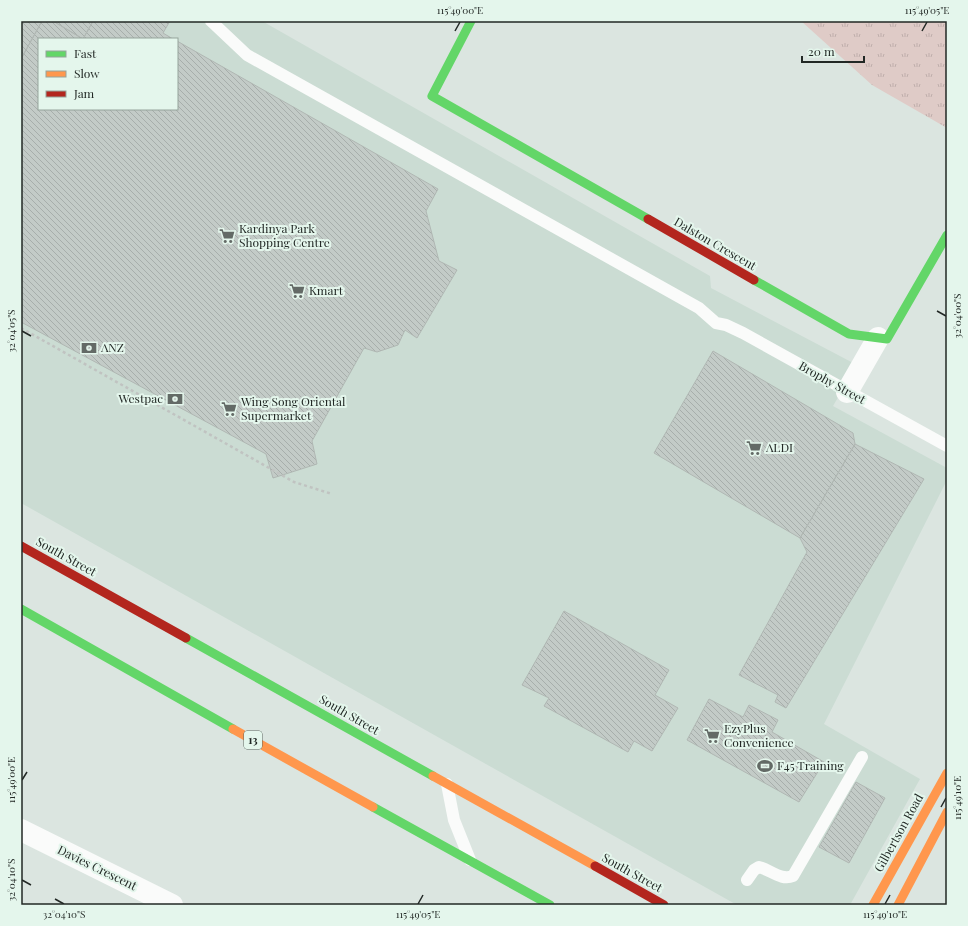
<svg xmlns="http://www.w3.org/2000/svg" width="968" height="926" font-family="'Playfair Display',serif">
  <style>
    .built { fill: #cbdcd3; fill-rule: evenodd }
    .park { fill: url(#park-tufts) }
    .building { fill: url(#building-back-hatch); stroke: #b0b7b3 }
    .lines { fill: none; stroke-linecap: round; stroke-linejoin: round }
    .path { stroke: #c0c3c1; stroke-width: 2.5; stroke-dasharray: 3 3; stroke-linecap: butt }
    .lane { stroke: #fafbfa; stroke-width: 12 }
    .street { stroke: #fafbfa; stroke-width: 22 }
    .fast { stroke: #63d668; stroke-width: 9 }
    .slow { stroke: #ff974d; stroke-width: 9 }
    .jam { stroke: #b3261e; stroke-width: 9 }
    .ticks { fill: none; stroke: #222825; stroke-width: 1.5 }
    .labels { text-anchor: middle; stroke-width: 4; stroke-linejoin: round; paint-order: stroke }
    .shield { fill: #e4f6ec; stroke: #5c6661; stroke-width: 1 }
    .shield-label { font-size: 11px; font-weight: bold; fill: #222825 }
    .poi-label { font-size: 12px; fill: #222825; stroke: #e4f6ec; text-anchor: start }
    .street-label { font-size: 12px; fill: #222825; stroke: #e4f6ec }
    .neatline { fill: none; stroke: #222825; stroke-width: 1.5 }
    .ticks-label { font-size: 10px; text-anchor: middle; fill: #222825 }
  </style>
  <defs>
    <pattern id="park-tufts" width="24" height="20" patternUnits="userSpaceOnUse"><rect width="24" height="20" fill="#dfcbc7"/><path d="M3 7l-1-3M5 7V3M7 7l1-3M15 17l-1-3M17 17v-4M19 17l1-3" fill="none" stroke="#bfaeab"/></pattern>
    <pattern id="building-back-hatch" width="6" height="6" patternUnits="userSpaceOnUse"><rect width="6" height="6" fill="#c3cbc7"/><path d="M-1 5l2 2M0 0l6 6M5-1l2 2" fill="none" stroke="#a7aeab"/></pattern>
  </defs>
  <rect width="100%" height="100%" fill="#dbe5e0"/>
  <path class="built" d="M 21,21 L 262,21 L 710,276 L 711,288 L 857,365 L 833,406 L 947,468 L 947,480 L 824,724 L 920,779 L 850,905 L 737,905 L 21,503 ZM 39,39 L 177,39 L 177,109 L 39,109 Z"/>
  <path class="park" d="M 801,21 L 947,21 L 947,128 L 872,85 Z"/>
  <path class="building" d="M 21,21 L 42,21 L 21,59 Z
    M 42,21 L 53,21 L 83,39 L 39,39 L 39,109 L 177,109 L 177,41 L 438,189 L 426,211 L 439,261 L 457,270 L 417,338 L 405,330 L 398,345 L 377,352 L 364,348 L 312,441 L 317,464 L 273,478 L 266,454 L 21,322 L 21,59 Z
    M 53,21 L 93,21 L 83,39 Z
    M 93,21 L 170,21 L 163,33 L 173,39 L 83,39 Z
    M 713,351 L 853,433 L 855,444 L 800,538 L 654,453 Z
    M 855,444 L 924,479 L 786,708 L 775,702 L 778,695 L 739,675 L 807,552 L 800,538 Z
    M 564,611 L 669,670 L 655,695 L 678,708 L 652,751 L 634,741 L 628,752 L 544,706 L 549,698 L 522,685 Z
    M 709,699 L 743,717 L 749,705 L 778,720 L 772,732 L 824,762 L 799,802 L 687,740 Z
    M 856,782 L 885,798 L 849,863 L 819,847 Z"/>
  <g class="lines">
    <path class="path" d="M 21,328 L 294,482 L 332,494"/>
    <path class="lane" d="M 211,21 L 247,55 L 699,308 L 716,323 L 726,325 L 743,333 L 947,446
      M 447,784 L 454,820 L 470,860
      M 747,880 L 754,870 L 759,867 C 771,870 781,881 793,876 L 862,757"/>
    <path class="street" d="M 847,392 L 878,338
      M 21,830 L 172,905"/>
    <path class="fast" d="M 471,21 L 432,96 L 648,219
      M 754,280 L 849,334 L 887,339 L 947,235
      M 21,609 L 233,729
      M 186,638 L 433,776
      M 373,807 L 550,905"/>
    <path class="slow" d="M 233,729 L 373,807
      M 433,776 L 595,866
      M 873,905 L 947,773
      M 898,905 L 947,812"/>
    <path class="jam" d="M 648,219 L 754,280
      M 21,546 L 186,638
      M 595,866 L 664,905"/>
  </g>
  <path class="ticks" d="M 455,31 L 460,22M 922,31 L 927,22M 937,311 L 946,316M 22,331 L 31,336M 22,780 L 27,772M 941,807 L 946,798M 22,880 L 31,885M 55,899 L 64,904M 418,904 L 423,895M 885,904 L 890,895"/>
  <defs>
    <symbol id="supermarket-bare" viewBox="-9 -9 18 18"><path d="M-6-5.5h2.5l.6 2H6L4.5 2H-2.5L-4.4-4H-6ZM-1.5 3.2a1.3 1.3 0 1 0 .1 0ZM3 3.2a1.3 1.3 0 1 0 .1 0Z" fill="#636a66" stroke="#e4f6ec" stroke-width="2.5" paint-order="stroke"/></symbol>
    <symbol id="bank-bare" viewBox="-9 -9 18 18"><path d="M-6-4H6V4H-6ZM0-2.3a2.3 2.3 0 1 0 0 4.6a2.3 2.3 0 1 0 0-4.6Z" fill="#636a66" stroke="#e4f6ec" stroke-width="2.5" paint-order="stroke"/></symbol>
    <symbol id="stadium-bare" viewBox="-9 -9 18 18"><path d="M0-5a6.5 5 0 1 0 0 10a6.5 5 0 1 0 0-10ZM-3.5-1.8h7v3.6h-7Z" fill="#636a66" stroke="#e4f6ec" stroke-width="2.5" paint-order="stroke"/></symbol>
  </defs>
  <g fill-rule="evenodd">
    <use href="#supermarket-bare" x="216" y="225" width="22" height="22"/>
    <use href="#supermarket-bare" x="286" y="280" width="22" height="22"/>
    <use href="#bank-bare" x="78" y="337" width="22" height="22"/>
    <use href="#bank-bare" x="164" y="388" width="22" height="22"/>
    <use href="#supermarket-bare" x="218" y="398" width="22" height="22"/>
    <use href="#supermarket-bare" x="743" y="437" width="22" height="22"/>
    <use href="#supermarket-bare" x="701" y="725" width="22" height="22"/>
    <use href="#stadium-bare" x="754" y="755" width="22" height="22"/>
  </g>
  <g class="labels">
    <rect class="shield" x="244" y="731" width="18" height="18" rx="3"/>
    <g class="shield-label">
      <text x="253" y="744">13</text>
    </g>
    <g class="poi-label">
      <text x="239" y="233">Kardinya Park<tspan x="239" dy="14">Shopping Centre</tspan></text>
      <text x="309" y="295">Kmart</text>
      <text x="101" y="352">ANZ</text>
      <text x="163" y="403" text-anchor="end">Westpac</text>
      <text x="241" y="406">Wing Song Oriental<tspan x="241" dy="14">Supermarket</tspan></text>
      <text x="766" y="452">ALDI</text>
      <text x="724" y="733">EzyPlus<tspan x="724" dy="14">Convenience</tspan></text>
      <text x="777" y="770">F45 Training</text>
    </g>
    <g class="street-label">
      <text transform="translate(715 244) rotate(30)" y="4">Dalston Crescent</text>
      <text transform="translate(832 383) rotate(29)" y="4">Brophy Street</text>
      <text transform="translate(66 557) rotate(29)" y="4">South Street</text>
      <text transform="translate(349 715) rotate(30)" y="4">South Street</text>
      <text transform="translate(899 833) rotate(-61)" y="4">Gilbertson Road</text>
      <text transform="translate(97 868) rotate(26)" y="4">Davies Crescent</text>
      <text transform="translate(632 873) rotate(29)" y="4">South Street</text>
    </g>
  </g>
  <rect width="968" height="926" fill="none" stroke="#e4f6ec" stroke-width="44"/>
  <rect x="38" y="38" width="140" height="72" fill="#e4f6ec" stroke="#96a49c"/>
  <rect x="46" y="51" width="20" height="6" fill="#63d668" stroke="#96a49c"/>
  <text x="74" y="58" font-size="12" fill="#222825">Fast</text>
  <rect x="46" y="71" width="20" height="6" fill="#ff974d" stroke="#96a49c"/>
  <text x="74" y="78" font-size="12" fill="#222825">Slow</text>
  <rect x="46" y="91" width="20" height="6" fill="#b3261e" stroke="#96a49c"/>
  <text x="74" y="98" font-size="12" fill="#222825">Jam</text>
  <path d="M802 56v6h62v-6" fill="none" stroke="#222825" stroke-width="2"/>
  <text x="808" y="56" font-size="12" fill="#222825" stroke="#e4f6ec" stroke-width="3" paint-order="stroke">20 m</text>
  <rect x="22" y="22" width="924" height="882" class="neatline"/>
  <g class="ticks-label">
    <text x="460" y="14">115°49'00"E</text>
    <text x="927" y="14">115°49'05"E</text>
    <text transform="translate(957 316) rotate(-90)" y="4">32°04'00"S</text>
    <text transform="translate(11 331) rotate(-90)" y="4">32°04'05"S</text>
    <text transform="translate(11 780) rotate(-90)" y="4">115°49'00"E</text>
    <text transform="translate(957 798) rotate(-90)" y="4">115°49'10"E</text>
    <text transform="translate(11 880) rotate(-90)" y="4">32°04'10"S</text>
    <text x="64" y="918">32°04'10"S</text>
    <text x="418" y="918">115°49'05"E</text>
    <text x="885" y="918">115°49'10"E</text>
  </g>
</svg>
